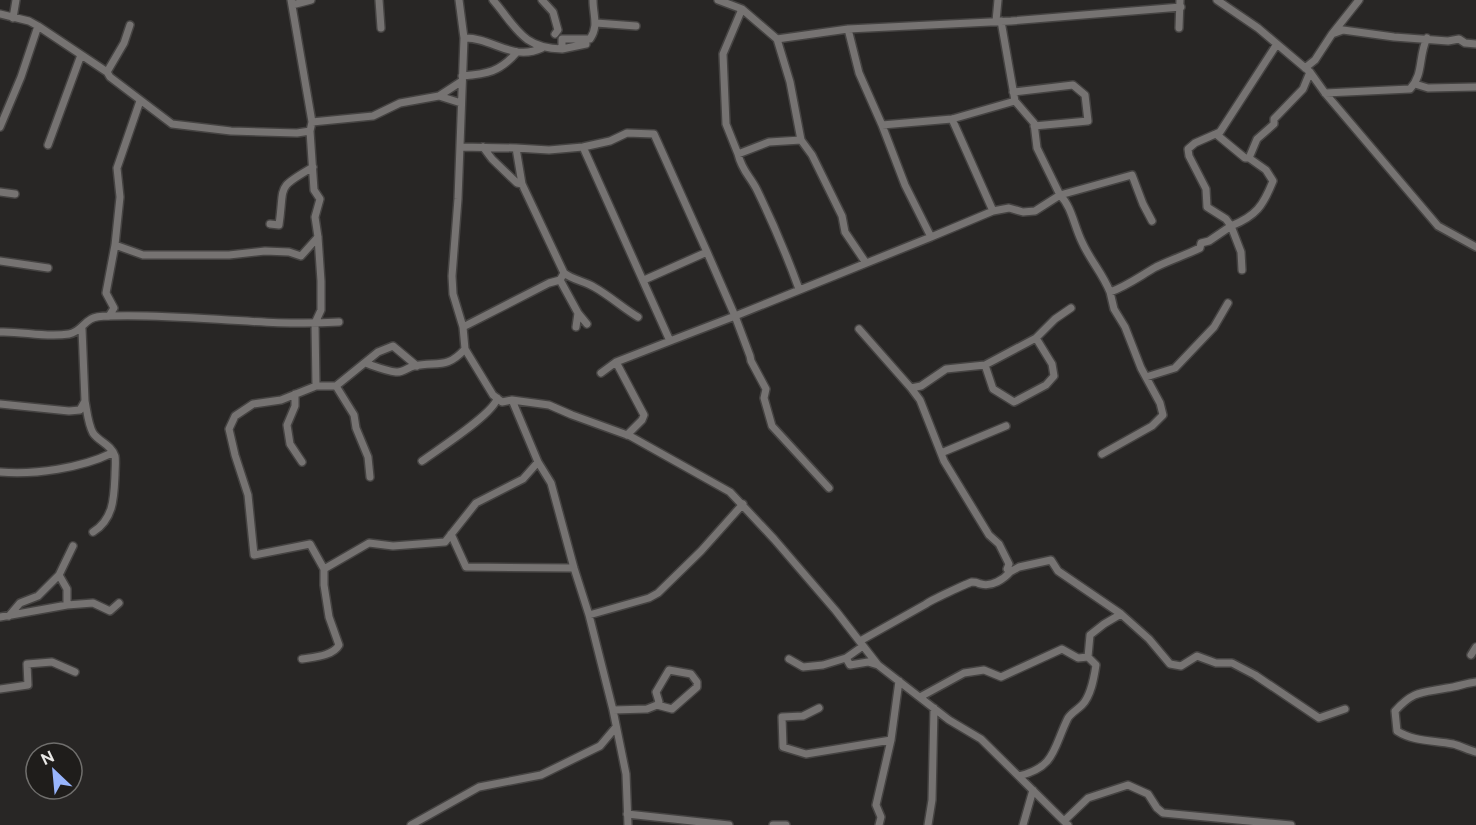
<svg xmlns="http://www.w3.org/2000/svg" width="1476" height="825" font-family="Raleway,sans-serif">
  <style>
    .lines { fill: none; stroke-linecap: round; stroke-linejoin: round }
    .minor-casing { stroke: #454342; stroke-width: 10 }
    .minor { stroke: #767372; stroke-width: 7 }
  </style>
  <rect width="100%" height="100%" fill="#282625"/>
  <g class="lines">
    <defs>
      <path id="minor" d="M 291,0 L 312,122 L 310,131 L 314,190 L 320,199 L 315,217 L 318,237 L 321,281 L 321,310 L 315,323 L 316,386
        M 379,0 L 381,28
        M 459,0 L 464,38 L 458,199 L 452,276 L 453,294 L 463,327 L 465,349 L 493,395 L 502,402 L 512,400 L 538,462 L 551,483 L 574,568 L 589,615 L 613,710 L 626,774 L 628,825
        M 493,0 C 517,28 522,48 562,49 L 562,39 L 590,39 C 599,26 593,15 593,0
        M 542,0 L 553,12 L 558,30 L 555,34
        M 718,0 L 742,9 L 777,39 L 790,82 L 801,140 L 769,142 L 738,154 L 726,124 L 723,54 L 742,9
        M 1217,0 L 1258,28 L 1310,72 L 1325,93 L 1438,226 L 1476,247
        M 292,5 L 311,0
        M 0,14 L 29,21 L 38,26 L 107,72 L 110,77 L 172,124 L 231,131 L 297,133 L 310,131
        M 13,18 L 16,0
        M 996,21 L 998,0
        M 596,23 L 636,26
        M 1179,28 L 1180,0
        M 848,29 L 859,73 L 882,125 L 952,119 L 1015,101 L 1001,21
        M 1332,34 L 1343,30 L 1394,37 L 1448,41 L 1459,39 L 1465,43 L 1476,44
        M 464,38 C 492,37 512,62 542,48
        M 777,39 L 848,29 L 1011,21 L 1181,7
        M 562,49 L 586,44
        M 1305,68 L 1315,60 L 1332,34 L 1359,0
        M 107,72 L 124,43 L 130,25
        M 462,76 C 487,74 500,72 517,52
        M 1415,84 L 1428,88 L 1476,87
        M 1013,92 L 1073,85 L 1085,95 L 1088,121 L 1034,126
        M 1325,93 L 1410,89 C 1424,74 1418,57 1427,38
        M 439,96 L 462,81
        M 312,122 L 373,116 L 400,103 L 439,96 L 461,103
        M 882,125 L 905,185 L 931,237 L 993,211 L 952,119
        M 0,127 L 21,77 L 38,26
        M 1216,134 L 1245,158 L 1249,158 L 1257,139 L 1274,124 L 1274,119 L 1303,89 L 1310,72
        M 801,140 L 812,155 L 842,216 L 845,232 L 866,263
        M 48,145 L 81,55
        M 460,147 L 516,148 L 522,184 L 517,183 L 492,159 L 483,147
        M 583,147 L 670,341 L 735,316 L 707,252 L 644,280
        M 516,148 L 549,150 L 583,147 L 610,141 L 627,133 L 654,134 L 707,252
        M 738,154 C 742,171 750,176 757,190 C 773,223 787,256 799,289
        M 0,192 L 15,194
        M 993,211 L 1009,208 L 1023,212 L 1035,211 L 1060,195 L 1037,148 L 1034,123 L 1015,101
        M 1152,221 L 1143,204 L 1132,175 L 1060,195 C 1072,207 1074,226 1082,242 C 1090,260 1103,274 1110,292 C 1127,286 1140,276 1156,267 C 1170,260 1186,255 1200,248 L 1201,243 L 1209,241 L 1231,226 L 1226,219 L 1207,207 L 1206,189 L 1189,156 L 1188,149 L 1195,143 L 1220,132 L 1275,47 L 1278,46
        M 270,224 L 279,225 C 285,184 275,189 313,167
        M 115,245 L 143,255 L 229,255 L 265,251 L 289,252 L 301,256 L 318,237
        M 0,261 L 48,268
        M 1242,270 L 1241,252 L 1231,226 C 1256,216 1263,206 1273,181 L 1266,170 L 1249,158
        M 564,273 C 573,280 584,281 594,287 C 610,296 623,308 638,317
        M 560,280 L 578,313 L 576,327
        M 578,313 L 587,324
        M 109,316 L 114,308 L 106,293 L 115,245 L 120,197 L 117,168 L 140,101
        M 463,327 L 549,283 L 560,280 L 564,273 L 522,184
        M 859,329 L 911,388
        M 0,332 C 23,331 44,338 69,334 C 80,332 82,324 91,319 C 96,316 103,316 109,316 C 186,313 262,327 339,322
        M 1036,338 L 1055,319 L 1071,308
        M 616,362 L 644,415 L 642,420 L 627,435
        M 365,363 C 374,366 386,371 396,372 C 403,373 408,367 414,366 C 437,361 446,370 465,349
        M 417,366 L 393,346 L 378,352 L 336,386 L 316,386 L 281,400 L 253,404 L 235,416 L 229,429 L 235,455 L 248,495 L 254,555 L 310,544 L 324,569 L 369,543 L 393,546 L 445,542 L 476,503 L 523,479 L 538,462
        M 601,373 L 616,362 L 670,341
        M 1146,377 L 1175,368 L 1214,327 L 1228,303
        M 336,386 L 354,415 L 356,428 L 368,457 L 370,477
        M 295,394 L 295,406 L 287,425 L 290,444 L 302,462
        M 512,400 L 549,405 L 572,415 L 630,436 L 730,492 L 774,539 L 836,611 L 878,665 L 949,720 L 981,739 L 1068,825
        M 85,401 C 87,411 88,424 93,433 C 99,442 111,444 115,456 C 116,461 115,469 115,475 C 114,497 114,519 93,532
        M 0,404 L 69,411 L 80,410 L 85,401 L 82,329
        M 941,453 L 1006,426
        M 1102,454 L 1152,426 L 1163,415 L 1160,403 L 1141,368 L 1125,327 L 1114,309 L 1110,292
        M 422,461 C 437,450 495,413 497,398
        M 0,472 C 35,475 81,468 112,453
        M 829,488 L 772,426 L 764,398 L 766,389 L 751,361 L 750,356 L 735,316 L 931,237
        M 451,534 L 466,567 L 574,568
        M 1010,572 L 1019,567 L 1051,560 L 1058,571 L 1121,614 L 1149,639 L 1170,664 L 1181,666 L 1197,656 L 1216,663 L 1232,663 L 1255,675 L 1319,718 L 1345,709
        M 67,605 L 93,603 L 110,611 L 119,603
        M 589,615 L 649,598 L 658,593 L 701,551 L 743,504
        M 9,616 L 20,603 L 38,596 L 59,575
        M 0,617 L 67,605 L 67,589 L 59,575 L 73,546
        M 860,641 L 926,604 C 929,601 968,583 972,582 C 979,582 976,583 981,584 C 992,587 1004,579 1010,572 L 1007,569 L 1009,564 L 999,544 L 989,535 L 944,461 L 920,400 L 911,388 L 921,386 L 946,369 L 985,365 L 1036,338 L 1052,364 L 1054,376 L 1046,385 L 1014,402 L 993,389 L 985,365
        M 863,646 L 846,658 L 850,665 L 868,662 L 878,665
        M 1471,655 L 1476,647
        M 1088,657 L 1090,635 L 1104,624 L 1121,614
        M 302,659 C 314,657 333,656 339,645 L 329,617 L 324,585 L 324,569
        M 789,659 L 803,667 L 823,665 L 846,658
        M 1476,682 C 1466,683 1457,687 1447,688 C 1422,693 1414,690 1395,711 L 1397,731 C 1414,742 1434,740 1453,744 C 1461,746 1468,750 1476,752
        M 0,689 L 28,685 L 27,664 L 52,662 L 75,672
        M 920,697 L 964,673 L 984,670 L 1001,677 L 1062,649 L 1078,658 L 1088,657 L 1096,665 C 1094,678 1091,696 1082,705 C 1077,710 1071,713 1068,718 C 1053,748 1056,767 1019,776
        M 819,708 L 803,716 L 782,717 L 783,747 L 806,754 L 891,740
        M 613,710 L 647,709 L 657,705 L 659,702 L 656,692 L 669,670 L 691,674 L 697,682 L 697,687 L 672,709 L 657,705
        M 627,814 L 729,825
        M 1064,821 L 1088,798 L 1128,785 L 1148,794 L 1157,808 L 1163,813 L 1291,825
        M 411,825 L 479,787 L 541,775 L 600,746 L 616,727
        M 773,825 L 786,825
        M 879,825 L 881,817 L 876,805 L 891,740 L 899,681
        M 928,825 L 932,800 L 934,708
        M 1023,825 L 1033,790"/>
    </defs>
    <use href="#minor" class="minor-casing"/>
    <use href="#minor" class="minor"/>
  </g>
  <g transform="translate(54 771) rotate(334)"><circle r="28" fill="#1f1d1b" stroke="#706f6d" stroke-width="1.5"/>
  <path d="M0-4.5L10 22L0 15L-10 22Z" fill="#98b5fd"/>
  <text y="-9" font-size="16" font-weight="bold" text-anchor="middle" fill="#eae9e7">N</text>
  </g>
</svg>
